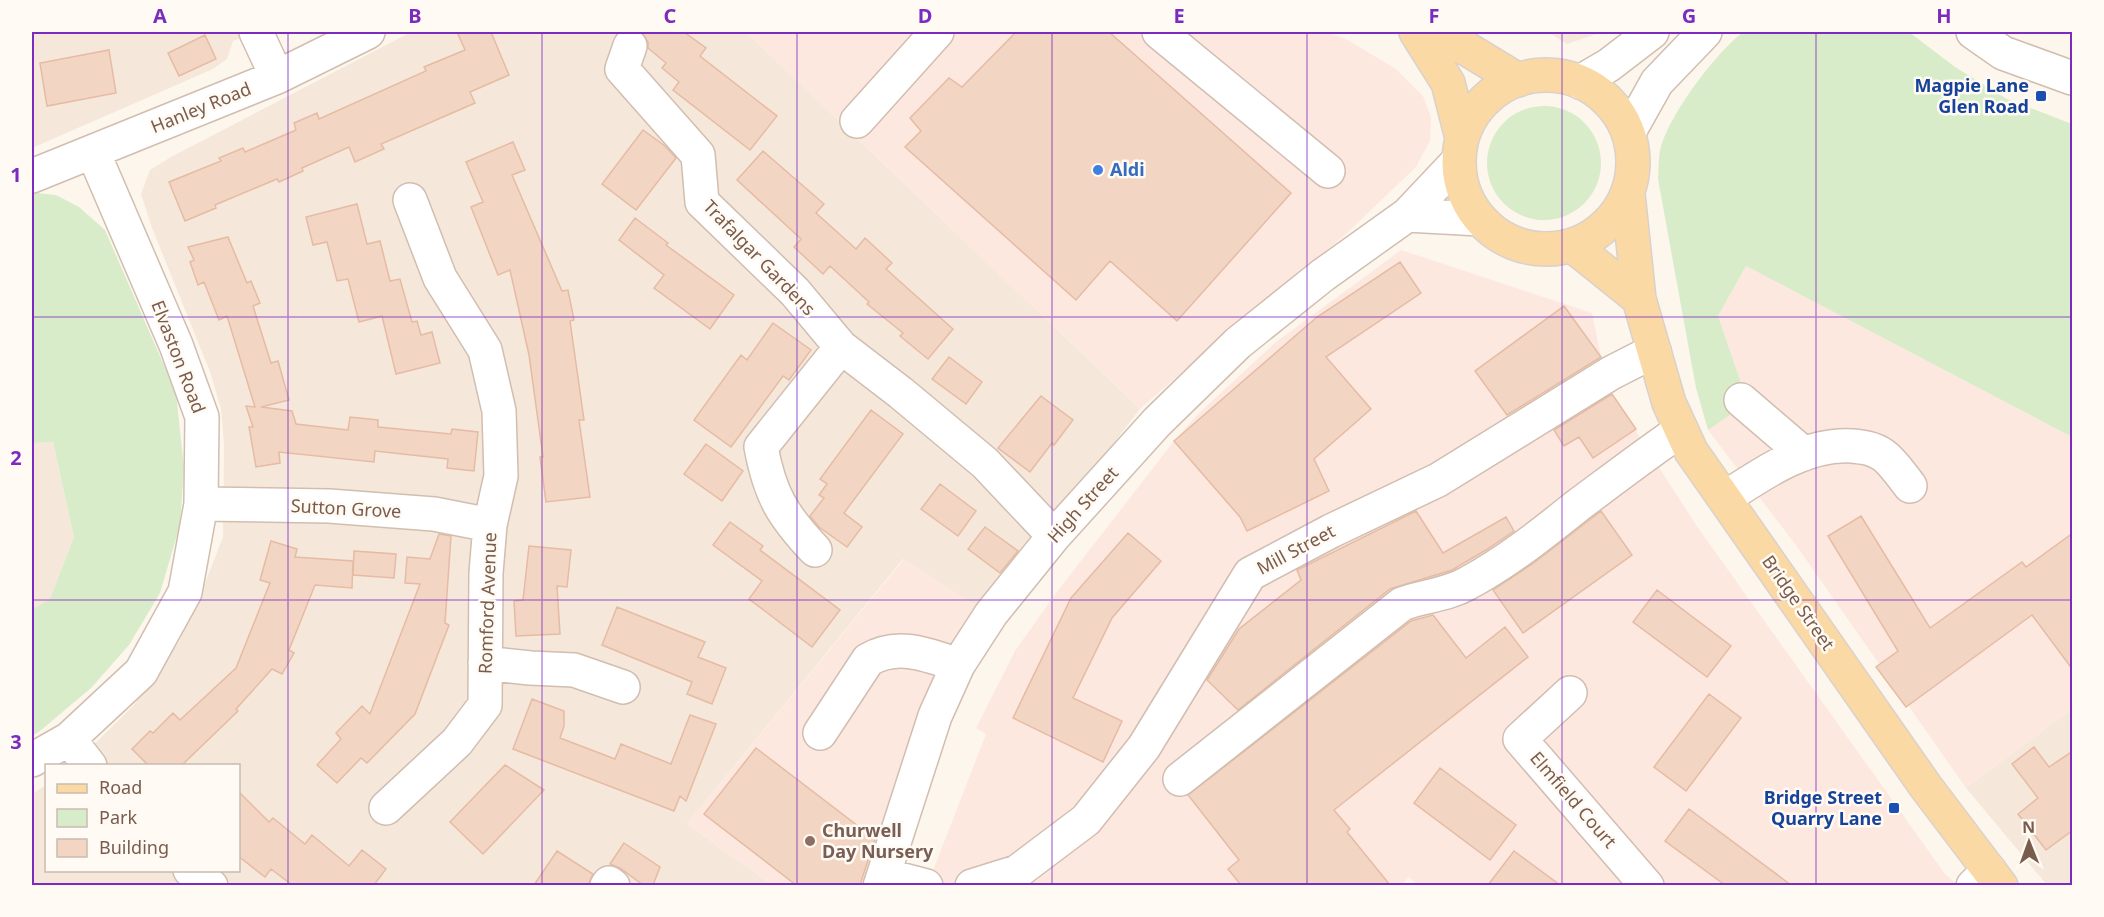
<svg xmlns="http://www.w3.org/2000/svg" width="2104" height="917" font-family="'Noto Sans',sans-serif">
  <style>
    .residential { fill: #f5e8da }
    .commercial { fill: #fde8e0 }
    .green { fill: #d8ecc9 }
    .building { fill: #f3d5c3; stroke: #e6bba3; stroke-width: 1.5 }
    .lines { fill: none; stroke-linecap: round; stroke-linejoin: round }
    .minor-casing { stroke: #d1beb0; stroke-width: 36 }
    .major-casing { stroke: #dad1cd; stroke-width: 36 }
    .minor { stroke: #fff; stroke-width: 33 }
    .major { stroke: #fbd9a5; stroke-width: 33 }
    .grid { fill: none; stroke: #7b2cbf; stroke-width: 1.5; stroke-opacity: 0.55 }
    .transit-dot { fill: #1a4fb4; stroke: #fffaf3; stroke-width: 2 }
    .shop-dot { fill: #3f7fe0; stroke: #fffaf3; stroke-width: 2 }
    .education-dot { fill: #8d6e63; stroke: #fffaf3; stroke-width: 2 }
    .labels { text-anchor: middle; stroke-width: 5; stroke-linejoin: round; paint-order: stroke }
    .transit-label { font-size: 18px; font-weight: bold; fill: #164399; stroke: #fffaf3; text-anchor: end }
    .street-label { font-size: 18px; fill: #7a5c4d; stroke: #fffaf3 }
    .shop-label { font-size: 18px; font-weight: bold; fill: #366cbe; stroke: #fffaf3; text-anchor: start }
    .education-label { font-size: 18px; font-weight: bold; fill: #785e54; stroke: #fffaf3; text-anchor: start }
    .neatline { fill: none; stroke: #7b2cbf; stroke-width: 2 }
    .grid-label { font-size: 20px; text-anchor: middle; font-weight: bold; fill: #7b2cbf }
  </style>
  <rect width="100%" height="100%" fill="#fdf6ec"/>
  <path class="residential" d="M 32,32 L 257,32 L 233,41 L 227,59 L 213,69 L 32,148 Z
    M 411,32 L 746,32 L 1140,409 L 984,611 L 903,559 L 687,824 L 772,885 L 32,885 L 32,794 L 46,785 L 46,870 L 238,870 L 238,766 L 73,765 L 134,705 L 179,642 L 205,583 L 223,537 L 224,444 L 221,409 L 210,372 L 152,228 L 141,194 L 150,170 L 171,157 Z
    M 1548,32 L 1602,32 L 1567,44 Z
    M 53,442 L 74,537 L 50,599 L 32,609 L 32,443 Z
    M 2072,709 L 2072,885 L 2047,885 L 1966,788 Z"/>
  <path class="commercial" d="M 746,32 L 1326,32 L 1346,39 L 1396,69 L 1423,96 L 1431,117 L 1430,141 L 1416,167 L 1346,234 L 1237,324 L 1140,409 Z
    M 1401,250 L 1592,313 L 1607,386 L 1696,525 L 1945,874 L 1958,885 L 1419,886 L 1409,877 L 1400,886 L 927,886 L 986,734 L 976,728 L 1015,651 L 1056,593 L 1174,441 L 1198,414 L 1276,342 Z
    M 1746,266 L 2072,437 L 2072,709 L 1966,788 L 1798,548 L 1708,430 L 1748,403 L 1718,316 Z
    M 904,559 L 984,611 L 873,885 L 772,885 L 687,824 Z"/>
  <path class="green" d="M 1743,32 L 1909,32 L 1955,67 L 2007,99 L 2072,124 L 2072,437 L 1746,266 L 1718,316 L 1748,403 L 1708,430 L 1696,388 L 1658,179 C 1659,168 1658,154 1662,143 C 1674,109 1715,54 1743,32 Z
    M1487 163a57 57 0 1 1 114 0a57 57 0 1 1-114 0Z
    M 36,193 L 56,195 L 79,207 L 105,230 L 176,393 L 184,468 L 180,525 L 160,593 L 129,645 L 91,688 L 40,731 L 32,736 L 32,609 L 50,599 L 74,537 L 53,442 L 32,443 L 32,195 Z"/>
  <path class="building" d="M 457,32 L 491,32 L 509,75 L 470,92 L 475,103 L 381,144 L 384,149 L 355,162 L 349,147 L 302,168 L 303,171 L 279,182 L 277,179 L 215,205 L 216,208 L 185,221 L 169,182 L 221,161 L 219,158 L 243,148 L 245,152 L 296,130 L 294,123 L 317,113 L 319,119 L 426,71 L 424,67 L 465,50 Z
    M 641,32 L 684,32 L 706,48 L 700,56 L 777,116 L 750,150 L 673,90 L 679,82 L 662,68 L 666,63 L 648,48 L 648,42 Z
    M 1016,32 L 1109,32 L 1291,193 L 1177,321 L 1110,261 L 1076,300 L 905,147 L 921,131 L 910,118 L 949,78 L 962,87 Z
    M 205,35 L 216,59 L 179,76 L 168,53 Z
    M 109,50 L 116,93 L 47,106 L 40,63 Z
    M 643,130 L 665,146 L 676,158 L 636,210 L 602,184 Z
    M 513,142 L 525,170 L 512,175 L 562,291 L 568,290 L 574,320 L 570,321 L 584,420 L 579,420 L 590,497 L 546,502 L 540,457 L 543,457 L 529,355 L 510,270 L 498,275 L 471,207 L 483,202 L 466,162 Z
    M 763,151 L 824,204 L 816,213 L 856,249 L 865,238 L 892,263 L 886,269 L 953,329 L 928,359 L 900,336 L 903,333 L 867,304 L 869,302 L 830,266 L 823,274 L 794,247 L 801,239 L 737,180 Z
    M 357,204 L 367,244 L 380,241 L 390,281 L 400,279 L 412,322 L 417,321 L 421,335 L 432,332 L 440,363 L 396,374 L 382,316 L 359,322 L 348,279 L 337,281 L 327,242 L 313,245 L 306,217 Z
    M 635,218 L 668,243 L 666,245 L 734,295 L 710,329 L 654,288 L 664,275 L 619,240 Z
    M 228,237 L 247,283 L 251,281 L 260,303 L 253,306 L 271,363 L 278,361 L 289,400 L 261,407 L 292,411 L 296,424 L 348,430 L 350,417 L 378,420 L 378,427 L 451,434 L 452,429 L 478,432 L 474,471 L 447,468 L 448,459 L 375,451 L 374,462 L 279,452 L 280,463 L 256,467 L 249,427 L 253,427 L 246,406 L 255,407 L 227,316 L 219,320 L 204,282 L 198,285 L 190,262 L 194,260 L 188,247 Z
    M 1400,262 L 1421,293 L 1326,357 L 1371,409 L 1314,459 L 1329,491 L 1247,531 L 1240,517 L 1174,441 L 1317,317 Z
    M 1564,306 L 1601,357 L 1507,415 L 1475,371 Z
    M 773,323 L 811,350 L 789,380 L 783,376 L 731,447 L 694,420 L 741,355 L 747,360 Z
    M 949,357 L 982,382 L 966,404 L 932,379 Z
    M 1612,394 L 1636,429 L 1593,458 L 1579,437 L 1564,446 L 1554,430 Z
    M 1041,396 L 1073,420 L 1054,445 L 1052,443 L 1030,472 L 998,448 Z
    M 871,410 L 903,434 L 844,513 L 862,527 L 847,547 L 819,527 L 810,516 L 824,498 L 819,495 L 827,484 L 820,479 Z
    M 706,444 L 743,471 L 722,501 L 684,474 Z
    M 940,484 L 976,511 L 958,536 L 921,509 Z
    M 1416,511 L 1443,553 L 1506,517 L 1514,531 L 1486,550 L 1452,570 L 1390,589 L 1238,710 L 1207,680 L 1239,629 L 1301,580 L 1297,570 Z
    M 1601,511 L 1632,555 L 1523,633 L 1493,590 L 1535,562 Z
    M 1861,516 L 1930,628 L 2022,562 L 2026,567 L 2073,533 L 2073,670 L 2032,615 L 1906,707 L 1876,667 L 1898,651 L 1828,536 Z
    M 730,522 L 763,546 L 760,550 L 840,610 L 812,647 L 749,599 L 762,581 L 713,545 Z
    M 985,527 L 1018,551 L 1000,573 L 968,549 Z
    M 1128,533 L 1161,561 L 1112,618 L 1073,698 L 1122,721 L 1103,762 L 1013,718 L 1071,598 Z
    M 439,534 L 451,536 L 445,623 L 449,625 L 415,714 L 367,763 L 361,758 L 337,783 L 317,765 L 341,739 L 336,733 L 362,706 L 370,714 L 420,584 L 405,583 L 407,557 L 430,559 Z
    M 271,541 L 297,549 L 295,557 L 353,561 L 352,588 L 315,585 L 289,650 L 294,653 L 282,674 L 272,669 L 236,709 L 238,711 L 182,765 L 148,765 L 132,749 L 150,731 L 153,733 L 173,713 L 180,720 L 236,668 L 270,583 L 260,580 Z
    M 529,546 L 571,550 L 567,587 L 557,586 L 560,634 L 516,636 L 514,601 L 523,600 Z
    M 354,551 L 396,554 L 394,578 L 353,575 Z
    M 1657,590 L 1731,646 L 1707,677 L 1633,622 Z
    M 617,607 L 705,642 L 698,657 L 726,668 L 712,704 L 687,694 L 692,682 L 602,645 Z
    M 1433,615 L 1466,658 L 1505,627 L 1528,657 L 1334,810 L 1350,829 L 1347,832 L 1390,885 L 1241,885 L 1228,869 L 1239,860 L 1188,795 L 1411,621 Z
    M 1709,694 L 1741,718 L 1686,791 L 1654,767 Z
    M 532,699 L 564,711 L 564,726 L 560,738 L 615,759 L 621,744 L 671,764 L 690,715 L 716,724 L 686,801 L 680,796 L 674,811 L 513,749 Z
    M 2034,747 L 2049,767 L 2073,751 L 2073,830 L 2046,850 L 2018,814 L 2038,798 L 2012,764 Z
    M 756,748 L 875,839 L 860,885 L 796,885 L 704,814 Z
    M 505,765 L 544,790 L 483,854 L 450,822 Z
    M 1440,768 L 1516,825 L 1490,860 L 1414,803 Z
    M 238,791 L 269,822 L 273,818 L 305,844 L 312,835 L 349,866 L 362,850 L 386,869 L 374,885 L 292,885 L 271,869 L 265,877 L 238,856 Z
    M 1689,809 L 1791,885 L 1725,885 L 1665,841 Z
    M 624,843 L 660,867 L 653,885 L 643,885 L 620,868 L 610,864 Z
    M 557,851 L 593,874 L 588,885 L 534,885 Z
    M 1514,851 L 1560,885 L 1488,885 Z"/>
  <g class="lines">
    <defs>
      <path id="minor" d="M 256,32 L 277,77
        M 1159,32 L 1328,171
        M 1973,32 L 2003,53 L 2072,78
        M 630,46 L 622,69 L 698,155 L 702,202 L 795,292 L 841,347 L 901,393 L 985,463 L 1054,536
        M 1580,82 L 1609,65 L 1652,32
        M 857,121 L 937,32
        M 1629,132 L 1657,82 L 1705,32
        M 32,176 L 277,77 L 368,32
        M 1407,215 L 1480,219
        M 1741,400 L 1804,454
        M 1725,498 C 1762,474 1805,443 1852,446 C 1863,447 1873,448 1883,455 C 1893,462 1902,476 1910,486
        M 201,504 L 329,506 L 434,514 L 490,525
        M 815,550 C 782,515 770,495 761,447 L 841,347
        M 485,663 L 530,668 L 574,670 L 623,687
        M 1570,693 L 1520,739 L 1647,886
        M 820,733 L 868,660 C 898,642 928,655 958,665
        M 69,739 L 90,766
        M 32,760 L 69,739 L 141,672 L 185,592 L 201,504 L 202,417 L 176,345 L 93,152
        M 1180,779 L 1402,604 C 1424,596 1447,595 1468,583 C 1507,562 1542,534 1577,506 C 1612,480 1646,454 1681,430
        M 386,808 L 457,742 L 485,705 L 486,573 L 490,525 L 501,476 L 499,411 L 485,350 L 440,278 L 410,200
        M 190,870 L 211,886
        M 884,875 L 926,886
        M 607,886 L 609,883 L 613,886
        M 880,886 L 935,716 L 958,665 L 991,614 L 1054,536 L 1157,422 L 1238,343 L 1323,275 L 1407,215 L 1458,161
        M 972,886 L 1017,872 L 1086,820 L 1144,747 L 1250,574 L 1331,531 L 1438,480 L 1611,373 L 1654,351
        M 1973,886 L 1989,870"/>
      <path id="major" d="M 1416,32 L 1448,83 L 1462,138
        M 1421,32 L 1467,49 L 1518,80
        M1459 162a87 87 0 1 1 174 0a87 87 0 1 1-174 0Z
        M 1628,194 L 1639,299 L 1669,403 L 1691,451 L 1926,787 L 2001,886
        M 1573,246 L 1639,299"/>
    </defs>
    <use href="#minor" class="minor-casing"/>
    <use href="#major" class="major-casing"/>
    <use href="#minor" class="minor"/>
    <use href="#major" class="major"/>
  </g>
  <path class="grid" d="M 288,32 L 288,886M 542,32 L 542,886M 797,32 L 797,886M 1052,32 L 1052,886M 1307,32 L 1307,886M 1562,32 L 1562,886M 1816,32 L 1816,886M 32,317 L 2072,317M 32,600 L 2072,600"/>
  <g class="transit-dot">
    <rect x="2035" y="90" width="12" height="12" rx="3"/>
    <rect x="1888" y="802" width="12" height="12" rx="3"/>
  </g>
  <circle class="shop-dot" cx="1098" cy="170" r="6"/>
  <circle class="education-dot" cx="810" cy="841" r="6"/>
  <g class="labels">
    <g class="transit-label">
      <text x="2029" y="92">Magpie Lane<tspan x="2029" dy="21">Glen Road</tspan></text>
      <text x="1882" y="804">Bridge Street<tspan x="1882" dy="21">Quarry Lane</tspan></text>
    </g>
    <g class="street-label">
      <text transform="translate(201 108) rotate(-22)" y="6">Hanley Road</text>
      <text transform="translate(759 258) rotate(46)" y="6">Trafalgar Gardens</text>
      <text transform="translate(178 357) rotate(69)" y="6">Elvaston Road</text>
      <text transform="translate(1083 505) rotate(-48)" y="6">High Street</text>
      <text transform="translate(346 509) rotate(3)" y="6">Sutton Grove</text>
      <text transform="translate(1296 550) rotate(-28)" y="6">Mill Street</text>
      <text transform="translate(488 603) rotate(-88)" y="6">Romford Avenue</text>
      <text transform="translate(1798 603) rotate(55)" y="6">Bridge Street</text>
      <text transform="translate(1573 800) rotate(49)" y="6">Elmfield Court</text>
    </g>
    <g class="shop-label">
      <text x="1110" y="176">Aldi</text>
    </g>
    <g class="education-label">
      <text x="822" y="837">Churwell<tspan x="822" dy="21">Day Nursery</tspan></text>
    </g>
  </g>
  <rect width="2104" height="917" fill="none" stroke="#fffaf3" stroke-width="66"/>
  <rect x="45" y="764" width="195" height="108" fill="#fffaf3" stroke="#cabbb1" stroke-width="1.5"/>
  <rect x="57" y="784" width="30" height="9" fill="#fbd9a5" stroke="#cabbb1" stroke-width="1.5"/>
  <text x="99" y="794" font-size="18" fill="#7a5c4d">Road</text>
  <rect x="57" y="809" width="30" height="18" fill="#d8ecc9" stroke="#cabbb1" stroke-width="1.5"/>
  <text x="99" y="824" font-size="18" fill="#7a5c4d">Park</text>
  <rect x="57" y="839" width="30" height="18" fill="#f3d5c3" stroke="#cabbb1" stroke-width="1.5"/>
  <text x="99" y="854" font-size="18" fill="#7a5c4d">Building</text>
  <g transform="translate(2029 842) rotate(359)" stroke="#fffaf3" stroke-width="4.5" paint-order="stroke">
  <path d="M0-4.5L10 22L0 15L-10 22Z" fill="#7a5c4d"/>
  <text y="-9" font-size="16" font-weight="bold" text-anchor="middle" fill="#7a5c4d">N</text>
  </g>
  <rect x="33" y="33" width="2038" height="851" class="neatline"/>
  <g class="grid-label">
    <text x="160" y="23">A</text>
    <text x="415" y="23">B</text>
    <text x="670" y="23">C</text>
    <text x="925" y="23">D</text>
    <text x="1179" y="23">E</text>
    <text x="1434" y="23">F</text>
    <text x="1689" y="23">G</text>
    <text x="1944" y="23">H</text>
    <text x="16" y="182">1</text>
    <text x="16" y="465">2</text>
    <text x="16" y="749">3</text>
  </g>
</svg>
